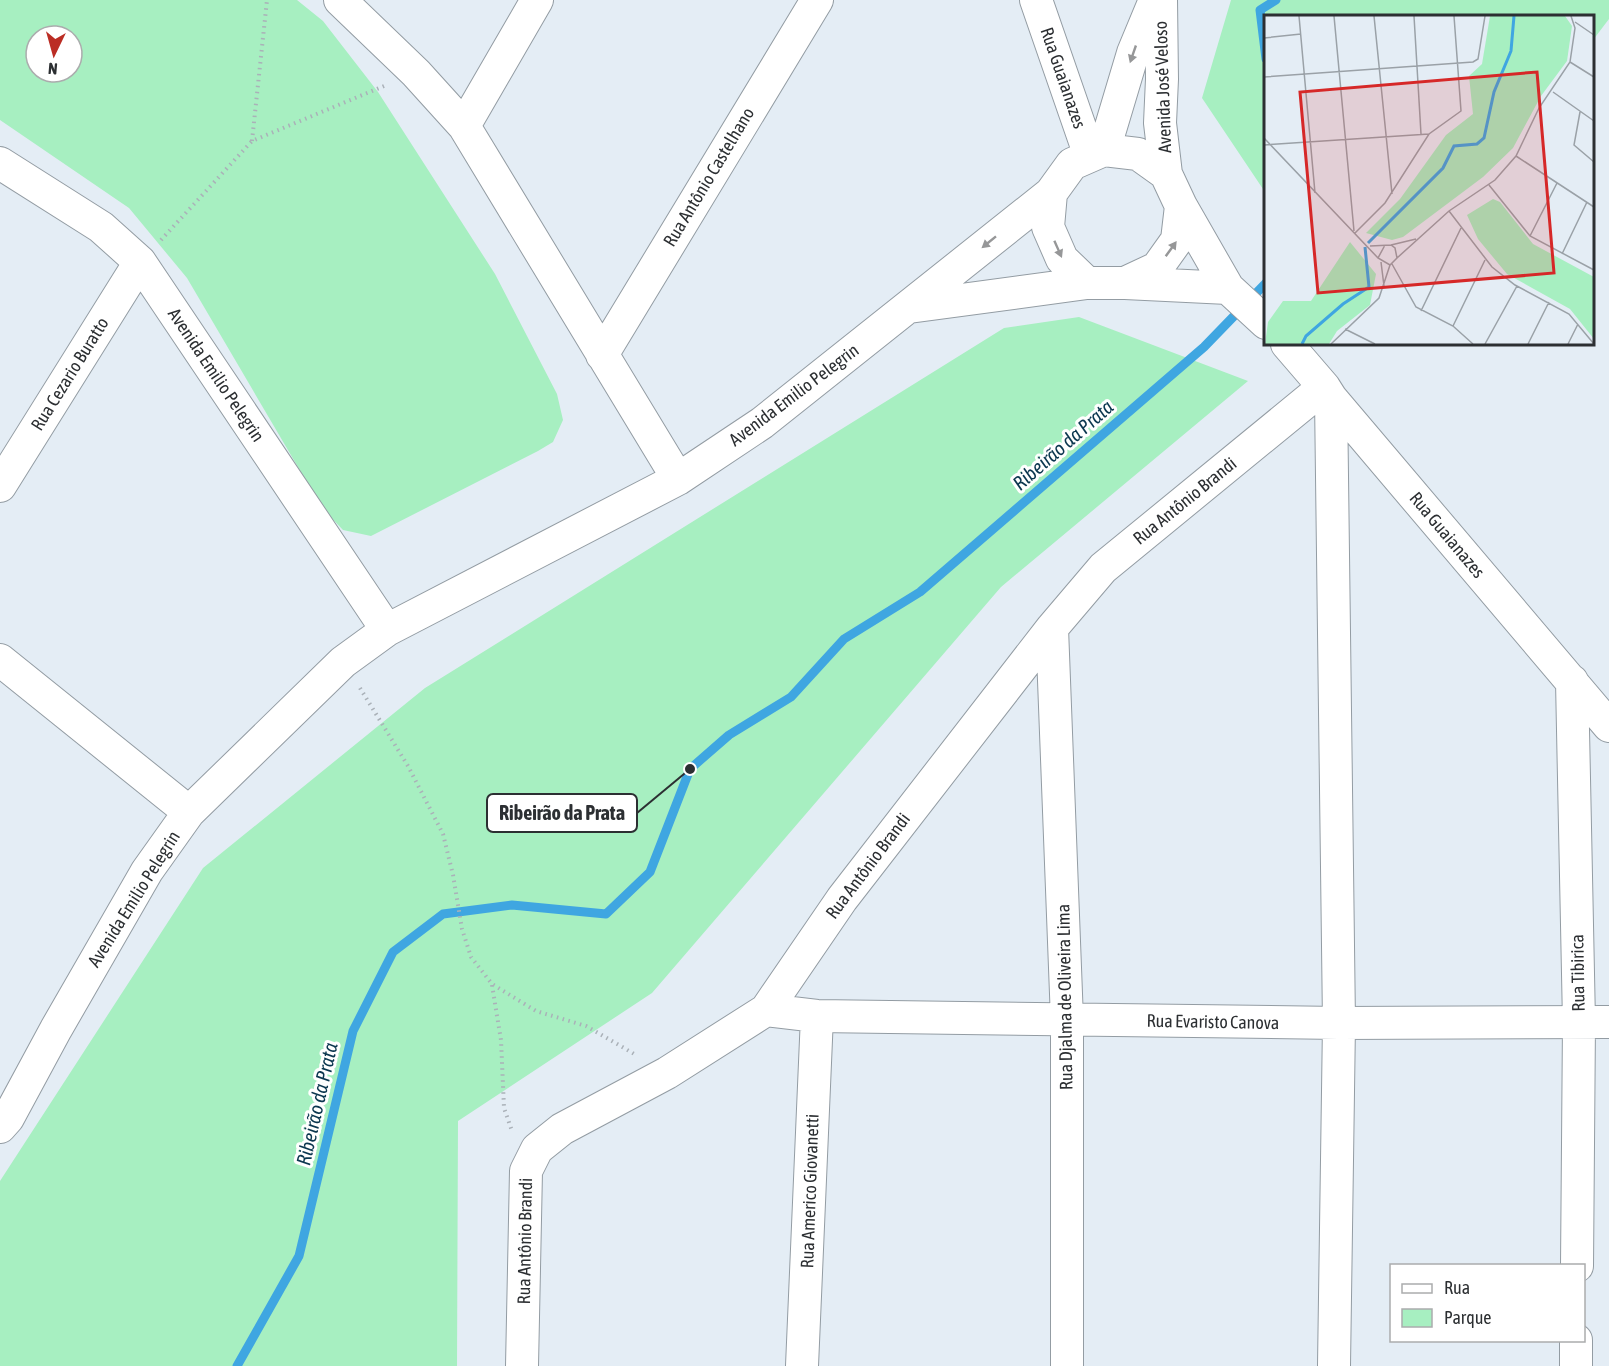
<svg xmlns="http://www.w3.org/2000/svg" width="1609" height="1366" font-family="'Asap Condensed',sans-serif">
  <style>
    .green { fill: #a7efc1; fill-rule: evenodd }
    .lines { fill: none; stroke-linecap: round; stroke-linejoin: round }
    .stream { stroke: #3fa6e1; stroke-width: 9 }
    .street-casing { stroke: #939ca3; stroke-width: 34 }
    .path { stroke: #aab1b8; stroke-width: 4; stroke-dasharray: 1.5 4.5; stroke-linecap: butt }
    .street { stroke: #fff; stroke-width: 32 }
    .oneway { fill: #969798 }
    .labels { text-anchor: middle; stroke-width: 6; stroke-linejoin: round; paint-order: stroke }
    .street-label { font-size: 18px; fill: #2c2f32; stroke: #fff }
    .water-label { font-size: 20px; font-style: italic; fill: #0b374f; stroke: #fff }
    .inset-river { fill: none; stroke: #3fa6e1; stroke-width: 3 }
    .inset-road { fill: none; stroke: #9aa1a7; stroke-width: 1.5 }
    .view { fill: #d62828; fill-opacity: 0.15; stroke: #d62828; stroke-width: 3 }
    .inset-edge { fill: none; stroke: #2c2f32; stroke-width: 3 }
    .leader { fill: none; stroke: #2c2f32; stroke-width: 2 }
    .callout-dot { fill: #2c2f32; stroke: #fff; stroke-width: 2 }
    .callout { fill: #fff; stroke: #2c2f32; stroke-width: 2 }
    .callout-label { font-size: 20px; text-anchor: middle; font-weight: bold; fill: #2c2f32 }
  </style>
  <rect width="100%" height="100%" fill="#e4edf5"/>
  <path class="green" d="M 0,0 L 297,0 L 323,21 L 378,92 L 495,274 L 557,394 L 563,420 L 553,442 L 538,451 L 371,536 L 343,530 L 322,508 L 187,278 L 129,208 L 0,120 ZM 36,36 L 72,36 L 72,72 L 36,72 Z
    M 1231,0 L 1609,0 L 1609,19 L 1593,40 L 1592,16 L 1266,16 L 1265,192 L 1202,98 Z
    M 1079,317 L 1248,381 L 1001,587 L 652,993 L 458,1121 L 457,1366 L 0,1366 L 0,1181 L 203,868 L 425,688 L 1004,328 Z"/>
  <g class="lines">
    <path class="stream" d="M 1266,59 L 1260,10 L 1276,0
      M 237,1366 L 299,1256 L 353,1031 L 393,952 L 443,914 L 512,905 L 606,914 L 650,872 L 690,769 L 729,735 L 791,697 L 844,639 L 920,592 L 1204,347 L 1266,283"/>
    <defs>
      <path id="street" d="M 340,0 L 416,73 L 464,126 L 678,479
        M 1036,0 L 1090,156
        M 1161,0 L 1162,79 L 1160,123 L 1166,174
        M 464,126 L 537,0
        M 1104,150 L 1133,53 L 1155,0
        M 0,163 L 101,227 L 140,262 L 387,630
        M 1181,206 L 1228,288 L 1266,323
        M 1125,283 L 1157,268 L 1177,240 L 1181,206 L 1166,174 L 1138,154 L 1104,150 L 1072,164 L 1051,193 L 1048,227 L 1062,259 L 1087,283 L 1125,283 L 1228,288
        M 909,307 L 1087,283
        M 1287,344 L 1324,387 L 1331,398 L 1609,726
        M 602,355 L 817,0
        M 1331,398 L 1339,1023 L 1334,1366
        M 0,486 L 140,262
        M 1052,628 L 1067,1020 L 1067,1366
        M 0,660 L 189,812
        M 1572,681 L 1579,1022 L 1577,1266
        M 766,1010 L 817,1016 L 1339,1023 L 1609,1022
        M 0,1127 L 8,1118 L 56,1029 L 147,871 L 189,812 L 343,662 L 387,630 L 678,479 L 762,423 L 1051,193
        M 522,1366 L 526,1171 L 537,1149 L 562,1129 L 667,1073 L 766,1010 L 842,899 L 1052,628 L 1103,568 L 1324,387
        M 802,1366 L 817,1016
        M 1576,1366 L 1576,1340"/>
    </defs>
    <use href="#street" class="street-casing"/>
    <path class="path" d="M 252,141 L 267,0
      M 161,240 L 252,141 L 384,86
      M 360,688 L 408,766 L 443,834 L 453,875 L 462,929 L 471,957 L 492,984 L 536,1011 L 586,1026 L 636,1055
      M 492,985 L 501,1040 L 504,1108 L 512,1131"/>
    <use href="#street" class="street"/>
  </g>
  <defs><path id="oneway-solid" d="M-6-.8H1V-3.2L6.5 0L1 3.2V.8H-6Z" transform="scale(1.5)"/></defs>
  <g class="oneway">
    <use href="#oneway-solid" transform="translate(1133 54) rotate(109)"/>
    <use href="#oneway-solid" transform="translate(989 242) rotate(141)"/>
    <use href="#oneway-solid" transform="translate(1058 249) rotate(66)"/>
    <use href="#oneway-solid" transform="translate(1171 249) rotate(-54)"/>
  </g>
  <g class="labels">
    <g class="street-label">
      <text transform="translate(1063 78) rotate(71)" y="6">Rua Guaianazes</text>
      <text transform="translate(1163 87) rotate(-92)" y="6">Avenida José Veloso</text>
      <text transform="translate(709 177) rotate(-59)" y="6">Rua Antônio Castelhano</text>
      <text transform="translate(70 374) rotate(-58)" y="6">Rua Cezario Buratto</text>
      <text transform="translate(216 375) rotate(56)" y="6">Avenida Emilio Pelegrin</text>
      <text transform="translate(794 395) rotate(-37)" y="6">Avenida Emilio Pelegrin</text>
      <text transform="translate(1185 501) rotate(-39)" y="6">Rua Antônio Brandi</text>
      <text transform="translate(1447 535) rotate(50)" y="6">Rua Guaianazes</text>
      <text transform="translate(868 866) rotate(-53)" y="6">Rua Antônio Brandi</text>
      <text transform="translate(134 899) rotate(-58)" y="6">Avenida Emilio Pelegrin</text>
      <text transform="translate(1578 973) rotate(-91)" y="6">Rua Tibirica</text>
      <text transform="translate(1065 997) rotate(-91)" y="6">Rua Djalma de Oliveira Lima</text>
      <text transform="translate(1213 1022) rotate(1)" y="6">Rua Evaristo Canova</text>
      <text transform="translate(810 1191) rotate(-88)" y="6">Rua Americo Giovanetti</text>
      <text transform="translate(525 1241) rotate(-89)" y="6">Rua Antônio Brandi</text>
    </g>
    <g class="water-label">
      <text transform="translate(1063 445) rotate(-41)" y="7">Ribeirão da Prata</text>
      <text transform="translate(317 1104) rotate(-77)" y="7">Ribeirão da Prata</text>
    </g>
  </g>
  <g transform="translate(1264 15)">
    <rect width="330" height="330" fill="#e4edf5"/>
    <path d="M 226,1 L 301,1 L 308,11 L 303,46 L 277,81 L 249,133 L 219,162 L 139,222 L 128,225 L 102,218 L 136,184 L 182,120 L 209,99 L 205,61 L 218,49 ZM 229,184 L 236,187 L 269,229 L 330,262 L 330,324 L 306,294 L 243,259 L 214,224 L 203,200 ZM 86,227 L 112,259 L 106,290 L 73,316 L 65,329 L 1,329 L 4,307 L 19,286 L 47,286 Z" fill="#a7efc1"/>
    <path class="inset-river" d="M 104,228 L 179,153 L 190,131 L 213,129 L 220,123 L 230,77 L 247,36 L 250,1M 38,329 L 42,321 L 79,289 L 105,272 L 101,232"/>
    <path class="inset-road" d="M 35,1 L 51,178M 70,1 L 90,216M 110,1 L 128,179M 150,1 L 157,119M 311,7 L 330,20M 0,23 L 37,19M 306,47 L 330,62M 0,62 L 209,47 L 214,44 L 221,1M 289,77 L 330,106M 316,97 L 310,130 L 330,147M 0,123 L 114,243M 0,130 L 165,119M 252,141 L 330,192M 225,170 L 266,221 L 330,255M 185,196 L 228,252 L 251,270 L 305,299 L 330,329M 91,218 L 121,188 L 165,119 L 197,96 L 190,1M 266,221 L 293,168M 127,230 L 152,224M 106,231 L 127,230 L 131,233 L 133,243 L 126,250 L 114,243 L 121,230M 298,239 L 323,187M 133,243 L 185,196 L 231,165 L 252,141 L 275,93 L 306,47 L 311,13 L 307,1M 117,247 L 120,271M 128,249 L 152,292 L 189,311 L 209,329M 157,296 L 197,213M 189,311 L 221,245M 81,314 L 111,329M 67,329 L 115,283 L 126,250M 221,329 L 253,271M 264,329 L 285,287M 304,329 L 314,309"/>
    <path class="view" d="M 273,57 L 290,258 L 54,278 L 36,77 Z"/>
    <rect width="330" height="330" class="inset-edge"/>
  </g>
  <path class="leader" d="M690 769L637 813"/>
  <circle class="callout-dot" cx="690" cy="769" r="6"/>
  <rect class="callout" x="487" y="794" width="150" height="38" rx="6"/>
  <g class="callout-label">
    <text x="562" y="820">Ribeirão da Prata</text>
  </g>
  <rect x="1390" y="1264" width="195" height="78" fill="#ffffff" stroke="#abacad" stroke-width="1.5"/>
  <rect x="1402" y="1284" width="30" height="9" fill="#ffffff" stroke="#abacad" stroke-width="1.5"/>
  <text x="1444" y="1294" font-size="18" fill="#2c2f32">Rua</text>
  <rect x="1402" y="1309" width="30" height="18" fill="#a7efc1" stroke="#abacad" stroke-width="1.5"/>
  <text x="1444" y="1324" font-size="18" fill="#2c2f32">Parque</text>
  <g transform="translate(54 54) rotate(185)"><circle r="28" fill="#ffffff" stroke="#abacad" stroke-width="1.5"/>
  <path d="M0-4.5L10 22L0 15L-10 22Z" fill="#bb2d24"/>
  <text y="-9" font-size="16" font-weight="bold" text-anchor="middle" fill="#2c2f32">N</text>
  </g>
</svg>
